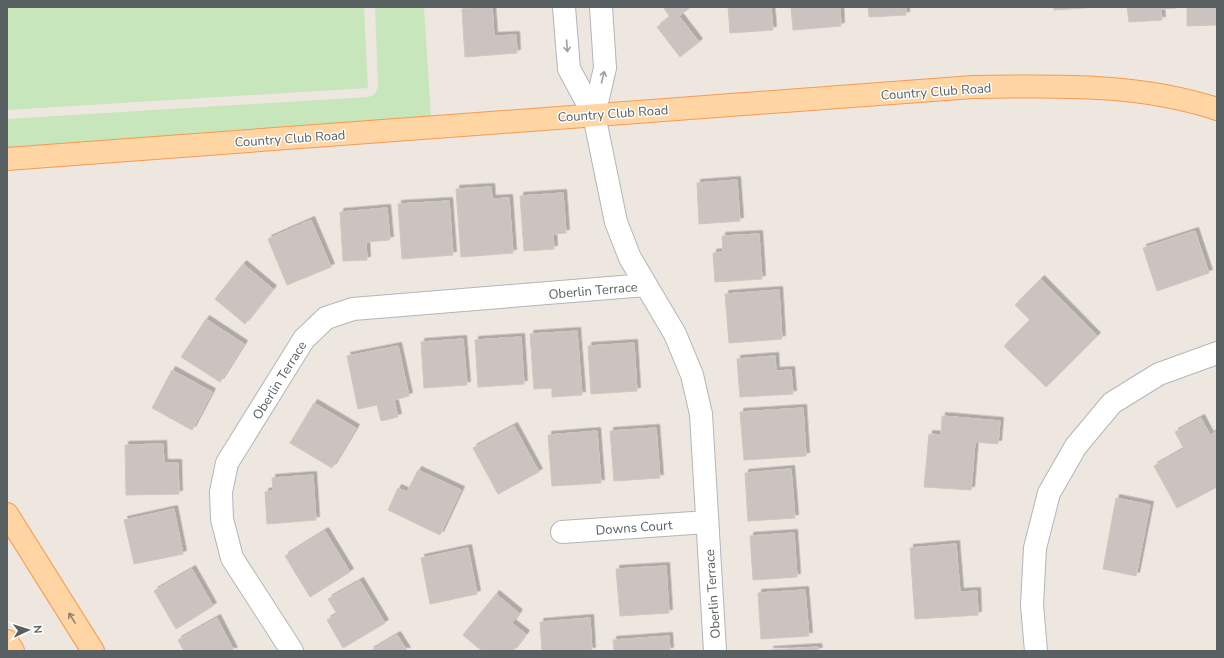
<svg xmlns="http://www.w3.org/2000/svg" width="1224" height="658" font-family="'Nunito Sans',sans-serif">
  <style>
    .green { fill: #c7e6bb }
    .building { fill: #cac3bf; stroke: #d2c6bf; filter: url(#shadow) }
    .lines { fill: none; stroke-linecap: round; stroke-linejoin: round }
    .minor-casing { stroke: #b1b6b9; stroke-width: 24 }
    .major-casing { stroke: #f8994f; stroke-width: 24 }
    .minor { stroke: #fff; stroke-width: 22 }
    .major { stroke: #ffd6a3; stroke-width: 22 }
    .oneway { stroke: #9ba0a1 }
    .oneway2 { stroke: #8b8376 }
    .labels { text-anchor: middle; stroke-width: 3; stroke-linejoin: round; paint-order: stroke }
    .street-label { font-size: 13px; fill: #596062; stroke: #fff }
  </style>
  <defs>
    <filter id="shadow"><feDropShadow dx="3.5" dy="-3.5" stdDeviation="0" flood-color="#0004"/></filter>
  </defs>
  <rect width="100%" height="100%" fill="#ede7e0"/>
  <path class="green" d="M 7,7 L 364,7 L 368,88 L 7,110 Z
    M 375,7 L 424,7 L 431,116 L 7,149 L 7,119 L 368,97 L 374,95 L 378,87 Z"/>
  <path class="building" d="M 492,7 L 494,36 L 516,35 L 517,53 L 465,57 L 462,9 Z
    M 663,7 L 691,7 L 679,16 L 699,42 L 680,57 L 657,27 L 670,17 Z
    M 728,7 L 771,7 L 773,30 L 730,33 Z
    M 791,7 L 840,7 L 841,26 L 793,30 Z
    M 868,7 L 906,7 L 906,15 L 869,17 Z
    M 1054,7 L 1098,7 L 1054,10 Z
    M 1127,7 L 1177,7 L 1177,8 L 1161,9 L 1162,20 L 1129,22 Z
    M 1187,7 L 1217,7 L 1217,25 L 1187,26 Z
    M 737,180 L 740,221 L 699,224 L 697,183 Z
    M 491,187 L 492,199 L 509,198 L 513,253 L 461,257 L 456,189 Z
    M 563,193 L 566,233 L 553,234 L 554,249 L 524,251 L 520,196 Z
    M 449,201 L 453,255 L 402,259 L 398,204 Z
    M 387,208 L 390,240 L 366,242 L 367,260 L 343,261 L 340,212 Z
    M 311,220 L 331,267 L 287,285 L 268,239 Z
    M 1195,231 L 1209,273 L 1157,291 L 1143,248 Z
    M 759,234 L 762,279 L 715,282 L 713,253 L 723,252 L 722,236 Z
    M 243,264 L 273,289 L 245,324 L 215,299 Z
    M 1041,279 L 1097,336 L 1046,387 L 1004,346 L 1030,320 L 1015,305 Z
    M 779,290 L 782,339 L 729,343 L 725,294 Z
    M 206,319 L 244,344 L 220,382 L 181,357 Z
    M 577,331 L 582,395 L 552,397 L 552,388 L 534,389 L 530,334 Z
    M 521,337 L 524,384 L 478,387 L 475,340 Z
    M 463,339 L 467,385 L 424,388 L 421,342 Z
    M 634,343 L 637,391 L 591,394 L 588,346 Z
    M 398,346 L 409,396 L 394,400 L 398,417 L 381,421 L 377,405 L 358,409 L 347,356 Z
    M 775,356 L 776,371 L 791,370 L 793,394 L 740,397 L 737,359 Z
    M 172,370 L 212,392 L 192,430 L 152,408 Z
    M 314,403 L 356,428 L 332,468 L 290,443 Z
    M 803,408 L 806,456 L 744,460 L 740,412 Z
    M 942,416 L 1000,421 L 998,444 L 975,442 L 971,490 L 924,487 L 929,434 L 941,435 Z
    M 1201,418 L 1210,435 L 1217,431 L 1217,487 L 1177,508 L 1154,466 L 1184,449 L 1175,432 Z
    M 514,426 L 539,472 L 498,494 L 473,448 Z
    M 656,428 L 660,478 L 614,481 L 610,431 Z
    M 597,431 L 601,483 L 552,486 L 548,435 Z
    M 163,444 L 164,463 L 178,463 L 179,494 L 126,495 L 125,445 Z
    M 791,469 L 795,518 L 748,521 L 745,473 Z
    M 418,470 L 461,490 L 440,535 L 388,510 L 398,488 L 407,492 Z
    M 313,475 L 316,520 L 267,524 L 265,492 L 273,491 L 272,478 Z
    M 1116,498 L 1150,505 L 1136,576 L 1103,569 Z
    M 174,509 L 183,554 L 134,564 L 124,520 Z
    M 325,531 L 350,572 L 310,597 L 285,556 Z
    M 794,533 L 797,577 L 753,580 L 750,536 Z
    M 956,544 L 960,592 L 977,591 L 978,615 L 915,619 L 910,548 Z
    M 468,548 L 477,594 L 430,604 L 421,558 Z
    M 666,566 L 669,613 L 620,616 L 616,569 Z
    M 192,569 L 213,606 L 176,629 L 154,591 Z
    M 360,581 L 385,623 L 343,648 L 327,620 L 337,614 L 328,599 Z
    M 805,590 L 809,636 L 761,639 L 758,593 Z
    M 496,594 L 519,613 L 512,623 L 526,634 L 513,651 L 482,651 L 463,635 Z
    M 217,618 L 234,651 L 184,651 L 178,640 Z
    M 590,618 L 592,651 L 542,651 L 540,622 Z
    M 397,635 L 407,651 L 370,651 Z
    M 669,636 L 670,651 L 614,651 L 613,640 Z
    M 818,647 L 819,651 L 770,651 L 770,650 Z"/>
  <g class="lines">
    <defs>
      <path id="minor" d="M 564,7 L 569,69 L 594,115 L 616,222 L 630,258 L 675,334 L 692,375 L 701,414 L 715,651
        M 594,115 L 605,68 L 601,7
        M 562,532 L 707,522
        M 292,651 L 232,558 L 222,519 L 221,492 L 227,463 L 304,339 L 326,318 L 353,309 L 646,285
        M 1036,651 L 1032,605 L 1035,548 L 1049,493 L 1076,446 L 1112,403 L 1159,374 L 1217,353"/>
      <path id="major" d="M 7,159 L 973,87 C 1055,86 1138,83 1217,109
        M 7,514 L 93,651
        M 7,641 L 13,651"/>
    </defs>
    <use href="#minor" class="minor-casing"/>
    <use href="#major" class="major-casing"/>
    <use href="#minor" class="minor"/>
    <use href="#major" class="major"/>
  </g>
  <defs><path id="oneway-shaft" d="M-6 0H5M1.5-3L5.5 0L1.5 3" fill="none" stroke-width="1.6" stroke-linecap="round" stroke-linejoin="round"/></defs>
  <g class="oneway">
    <use href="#oneway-shaft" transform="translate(567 46) rotate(86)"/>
    <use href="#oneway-shaft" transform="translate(603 77) rotate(-76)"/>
  </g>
  <use class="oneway2" href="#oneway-shaft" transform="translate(72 618) rotate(-122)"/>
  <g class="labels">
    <g class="street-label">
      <text transform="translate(936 91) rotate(-4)" y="5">Country Club Road</text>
      <text transform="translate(613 113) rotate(-4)" y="5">Country Club Road</text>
      <text transform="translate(290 138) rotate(-4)" y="5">Country Club Road</text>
      <text transform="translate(593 290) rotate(-5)" y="5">Oberlin Terrace</text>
      <text transform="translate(279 380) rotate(-58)" y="5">Oberlin Terrace</text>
      <text transform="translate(634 527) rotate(-4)" y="5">Downs Court</text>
      <text transform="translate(712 594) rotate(-94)" y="5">Oberlin Terrace</text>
    </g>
  </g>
  <rect width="1224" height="658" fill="none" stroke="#596062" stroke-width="16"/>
  <g transform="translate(28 630) rotate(86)" stroke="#ffffff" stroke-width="3" paint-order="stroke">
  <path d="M0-3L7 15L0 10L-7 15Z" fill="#596062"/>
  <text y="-6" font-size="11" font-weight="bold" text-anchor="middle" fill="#596062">N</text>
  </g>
</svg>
